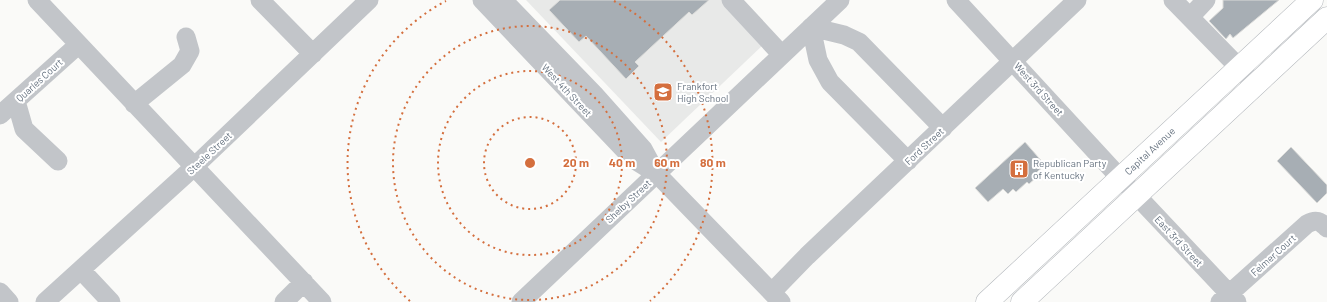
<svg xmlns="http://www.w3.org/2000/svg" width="1327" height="302" font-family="Barlow,sans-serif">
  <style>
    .built { fill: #e8e9e8 }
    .building { fill: #a7aeb4; stroke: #dcdcda }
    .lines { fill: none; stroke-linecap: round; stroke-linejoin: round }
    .major-casing { stroke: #b3b7bc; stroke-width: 23 }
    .minor { stroke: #c2c5c9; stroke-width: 19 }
    .major { stroke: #fff; stroke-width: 22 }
    .ring { fill: none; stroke: #d46f3e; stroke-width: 2; stroke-dasharray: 2 4 }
    .labels { text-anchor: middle; stroke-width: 4; stroke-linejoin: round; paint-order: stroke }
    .street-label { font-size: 10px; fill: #677380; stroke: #fff }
    .poi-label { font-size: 10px; fill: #677380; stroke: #fff; text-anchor: start }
    .centre { fill: #d46f3e; stroke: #fff; stroke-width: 2 }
    .ring-label { font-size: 12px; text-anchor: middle; font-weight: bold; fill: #d46f3e; stroke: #fff; stroke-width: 4; stroke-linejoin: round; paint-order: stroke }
  </style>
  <rect width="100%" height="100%" fill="#fafaf8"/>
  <path class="built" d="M 526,0 L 725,0 L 765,43 L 661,142 Z"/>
  <path class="building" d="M 560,0 L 709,0 L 692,15 L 689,12 L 635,62 L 639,66 L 626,79 L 586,36 L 579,42 L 549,10 Z
    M 1223,0 L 1279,0 L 1233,38 L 1230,34 L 1226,39 L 1209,21 L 1223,8 Z
    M 1025,142 L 1045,165 L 1037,172 L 1039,175 L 1029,184 L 1027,182 L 1016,192 L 1013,189 L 1008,194 L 1003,189 L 988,202 L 975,188 Z
    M 1291,147 L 1327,185 L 1327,193 L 1317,203 L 1277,161 Z"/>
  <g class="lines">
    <defs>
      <g id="major">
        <path id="s1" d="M 987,302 L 1312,0"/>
        <path d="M 1022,302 L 1327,18"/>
      </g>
    </defs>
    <use href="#major" class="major-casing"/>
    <path class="minor" d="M 37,0 L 322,302
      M 260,0 L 313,54
      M 482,0 L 633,159 L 657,174 L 781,302
      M 503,0 L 594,94 L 643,149 L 656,173
      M 731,0 L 782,55
      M 956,0 L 1121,179 L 1237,302
      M 1173,0 L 1256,85
      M 1190,17 L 1206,0
      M 16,101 L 24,129 L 58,161
      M 134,104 L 182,65 L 190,51 L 186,37
      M 0,115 L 78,45
      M 908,161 L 830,82 L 818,60 L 811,27 L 844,35 L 859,42 L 943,128
      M 81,270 L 111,302
      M 0,292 L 9,302
      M 772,292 L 807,256 L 1077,0
      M 45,302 L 195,166 L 369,0
      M 284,302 L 304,282
      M 521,302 L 840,0
      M 1220,302 L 1307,224 C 1316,219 1320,221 1327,228"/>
    <use href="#major" class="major"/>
  </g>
  <g class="ring">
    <circle cx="530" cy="163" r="46"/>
    <circle cx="530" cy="163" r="92"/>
    <circle cx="530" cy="163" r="137"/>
    <path d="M410 301A183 183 0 0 1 446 1M614 1A183 183 0 0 1 650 301"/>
  </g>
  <defs>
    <symbol id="school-square" viewBox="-11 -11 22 22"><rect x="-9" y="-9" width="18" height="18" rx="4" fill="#d46f3e" stroke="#fff"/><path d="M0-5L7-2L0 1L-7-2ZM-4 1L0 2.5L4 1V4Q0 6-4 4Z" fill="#fff"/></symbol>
    <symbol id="building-square" viewBox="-11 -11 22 22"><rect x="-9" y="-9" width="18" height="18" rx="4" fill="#d46f3e" stroke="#fff"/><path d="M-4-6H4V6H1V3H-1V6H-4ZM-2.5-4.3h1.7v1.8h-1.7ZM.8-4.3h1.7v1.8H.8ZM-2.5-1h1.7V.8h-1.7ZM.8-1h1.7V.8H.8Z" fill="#fff"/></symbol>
  </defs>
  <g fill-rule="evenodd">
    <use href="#school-square" x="652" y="81" width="22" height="22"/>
    <use href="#building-square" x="1008" y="158" width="22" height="22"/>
  </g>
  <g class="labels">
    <g class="street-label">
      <text transform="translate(39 80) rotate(-42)" y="4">Quarles Court</text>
      <text transform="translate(1039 89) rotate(48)" y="4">West 3rd Street</text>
      <text transform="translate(567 90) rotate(47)" y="4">West 4th Street</text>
      <text transform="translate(924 146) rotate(-43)" y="4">Ford Street</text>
      <text dy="4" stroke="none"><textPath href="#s1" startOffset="222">Capital Avenue</textPath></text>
      <text transform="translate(209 153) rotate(-43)" y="4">Steele Street</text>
      <text transform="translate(628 201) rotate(-43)" y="4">Shelby Street</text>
      <text transform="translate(1179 241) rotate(47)" y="4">East 3rd Street</text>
      <text transform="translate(1273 255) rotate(-42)" y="4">Felmer Court</text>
    </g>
    <g class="poi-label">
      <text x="677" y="90">Frankfort<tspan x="677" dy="12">High School</tspan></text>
      <text x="1033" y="167">Republican Party<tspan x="1033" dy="12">of Kentucky</tspan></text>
    </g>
  </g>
  <circle cx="530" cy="163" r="6" class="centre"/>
  <g class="ring-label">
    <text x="576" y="167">20 m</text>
    <text x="622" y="167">40 m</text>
    <text x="667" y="167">60 m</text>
    <text x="713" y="167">80 m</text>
  </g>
</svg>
